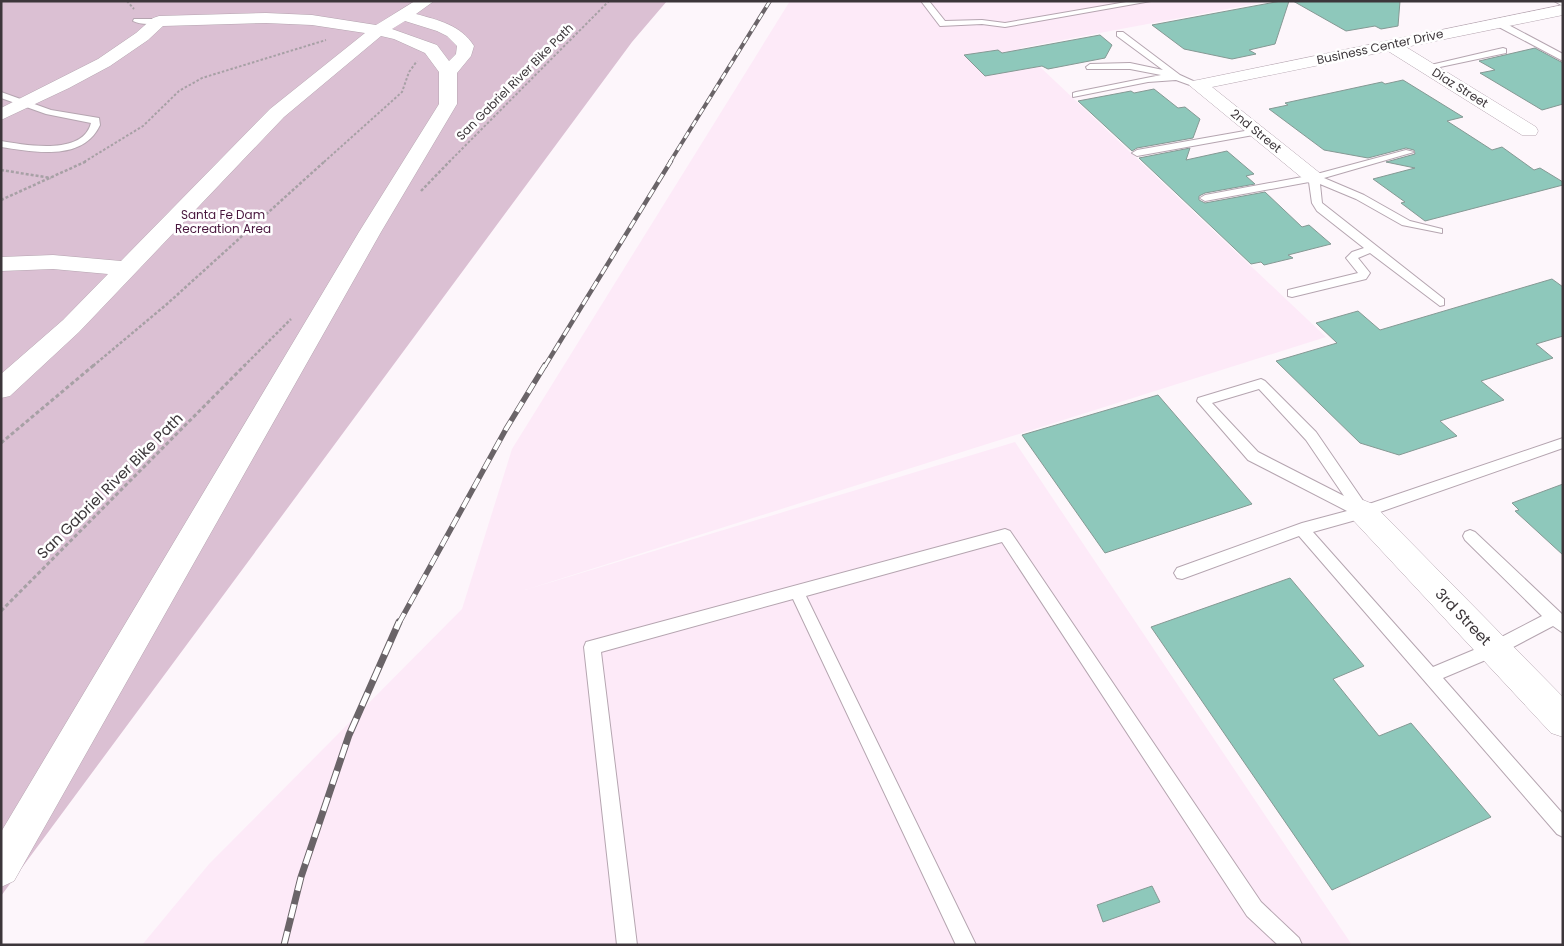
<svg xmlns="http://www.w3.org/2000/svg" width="1564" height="946" font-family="Poppins,sans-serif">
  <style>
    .built { fill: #fdeaf8 }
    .green { fill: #dbc0d3 }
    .building { fill: #8ec8bb; stroke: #859994 }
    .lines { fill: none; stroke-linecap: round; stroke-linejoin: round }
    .service-casing { stroke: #b5a5b0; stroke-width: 2 }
    .minor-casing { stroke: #b5a5b0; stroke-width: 1 }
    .path-far2 { stroke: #a7a0a5; stroke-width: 2; stroke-dasharray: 2.5 2; stroke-linecap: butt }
    .path-far1 { stroke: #a7a0a5; stroke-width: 2.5; stroke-dasharray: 3 2; stroke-linecap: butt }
    .path { stroke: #a7a0a5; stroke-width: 3; stroke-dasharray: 4 2.5; stroke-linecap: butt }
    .service { fill: #fff; fill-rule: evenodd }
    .minor { fill: #fff; fill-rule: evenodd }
    .rail-far3-casing { stroke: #6a6468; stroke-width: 4 }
    .rail-far2-casing { stroke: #6a6468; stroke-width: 4.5 }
    .rail-far1-casing { stroke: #6a6468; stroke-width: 5.5 }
    .rail-casing { stroke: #6a6468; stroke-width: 7 }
    .rail-far3 { stroke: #fff; stroke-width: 2.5; stroke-dasharray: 7; stroke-linecap: butt }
    .rail-far2 { stroke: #fff; stroke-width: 3; stroke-dasharray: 9; stroke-linecap: butt }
    .rail-far1 { stroke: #fff; stroke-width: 4; stroke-dasharray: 11; stroke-linecap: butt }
    .rail { stroke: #fff; stroke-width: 5; stroke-dasharray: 14; stroke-linecap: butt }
    .labels { text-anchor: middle; stroke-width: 5; stroke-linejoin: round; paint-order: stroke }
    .far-street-label { font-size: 12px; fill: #3c363a; stroke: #fff }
    .far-park-label { font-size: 12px; fill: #49173e; stroke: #fff }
    .street-label { font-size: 15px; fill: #3c363a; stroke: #fff }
  </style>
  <rect width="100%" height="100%" fill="#fdf6fb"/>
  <path class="built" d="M 790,1 L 1270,1 L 1020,48 L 1326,337 L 525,590 L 1015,442 L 1352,945 L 142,945 L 209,864 L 462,609 L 512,449 Z"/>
  <path class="green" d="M 1,1 L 667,1 L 632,42 L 1,896 Z"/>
  <path class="building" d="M 1281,1 L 1289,1 L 1275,44 L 1249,50 L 1256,54 L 1232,59 L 1184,49 L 1152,25 Z
    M 1293,1 L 1400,1 L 1398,26 L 1381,29 L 1375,26 L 1346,31 Z
    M 1100,35 L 1112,45 L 1105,58 L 1048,69 L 1042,66 L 985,76 L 964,55 L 998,50 L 1002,53 Z
    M 1535,48 L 1563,63 L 1563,104 L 1542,110 L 1480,73 L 1495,70 L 1479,61 Z
    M 1403,80 L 1463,117 L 1447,121 L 1492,150 L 1502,147 L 1534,170 L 1540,168 L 1563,182 L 1563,185 L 1425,221 L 1401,203 L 1405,202 L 1373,179 L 1415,168 L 1386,162 L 1415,154 L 1414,150 L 1406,148 L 1368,158 L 1324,150 L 1269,109 L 1288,105 L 1285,103 L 1382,82 L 1385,84 Z
    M 1154,89 L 1178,108 L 1185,107 L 1200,119 L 1193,138 L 1137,148 L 1132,151 L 1078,101 L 1131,91 L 1134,93 Z
    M 1190,148 L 1186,160 L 1227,151 L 1254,174 L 1246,176 L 1255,184 L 1205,193 L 1199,196 L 1199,200 L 1205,203 L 1265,192 L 1302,227 L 1309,225 L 1331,244 L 1288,255 L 1293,258 L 1264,265 L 1261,262 L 1251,264 L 1139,158 Z
    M 1552,279 L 1563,287 L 1563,336 L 1536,344 L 1553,358 L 1481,381 L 1504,400 L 1440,421 L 1457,436 L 1399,455 L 1360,443 L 1276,361 L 1337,343 L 1316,323 L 1358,311 L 1380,330 Z
    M 1158,395 L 1252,504 L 1105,553 L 1022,435 Z
    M 1563,484 L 1563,555 L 1515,511 L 1519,510 L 1512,503 Z
    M 1290,578 L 1364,666 L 1333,679 L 1379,736 L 1411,723 L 1491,817 L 1332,890 L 1151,627 Z
    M 1152,886 L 1160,902 L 1103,922 L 1097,905 Z"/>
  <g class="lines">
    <defs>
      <path id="service" d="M 921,1 L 929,1 L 945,21 L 982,20 L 1005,23 L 1132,1 L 1151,1 L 1005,27 L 982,24 L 940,26 Z
        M 1554,1 L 1563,1 L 1563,6 Z
        M 134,19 L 159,19 L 163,21 C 156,25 140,25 133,21 Z
        M 1495,21 L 1501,21 L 1563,54 L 1563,61 L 1495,25 Z
        M 1117,32 L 1123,32 L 1180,75 L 1202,85 L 1198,88 L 1176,80 L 1148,82 L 1073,97 L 1073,93 L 1076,92 L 1161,75 L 1130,69 L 1087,69 L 1086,67 L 1090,64 L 1130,63 L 1163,70 L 1117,36 Z
        M 1503,48 L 1506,49 L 1506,53 L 1426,70 L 1422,67 Z
        M 1,92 L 51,110 L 99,118 L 100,125 C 83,162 33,152 1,147 L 1,141 C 25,145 83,156 91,123 L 46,114 L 1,98 Z
        M 1256,129 L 1259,130 L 1259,134 L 1137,156 L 1132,153 L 1137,150 Z
        M 1406,150 L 1414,152 L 1324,178 L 1364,195 L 1410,221 L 1442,229 L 1442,233 L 1402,225 L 1356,199 L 1320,184 L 1322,203 L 1444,299 L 1444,305 L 1440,306 L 1370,253 L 1358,258 L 1370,273 L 1366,279 L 1292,297 L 1288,296 L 1288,290 L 1358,273 L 1346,258 L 1352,252 L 1364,248 L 1317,211 L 1312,203 L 1309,182 L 1205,201 L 1200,198 L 1205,195 L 1313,175 Z
        M 1261,379 L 1265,381 L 1316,432 L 1366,505 L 1563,438 L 1563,448 L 1363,518 L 1313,532 L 1433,667 L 1488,644 L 1542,616 L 1465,540 L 1463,536 L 1465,532 L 1470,530 L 1475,532 L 1563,615 L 1563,633 L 1553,626 L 1500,654 L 1443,678 L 1563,814 L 1563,837 L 1557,834 L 1299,536 L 1182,579 L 1177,578 L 1174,573 L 1177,568 L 1302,523 L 1347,511 L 1248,460 L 1197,401 L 1198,398 ZM 1259,389 L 1306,440 L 1344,496 L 1258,452 L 1212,403 Z
        M 1005,529 L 1010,531 L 1261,902 L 1299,938 L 1302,945 L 1278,945 L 1247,916 L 1002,542 L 806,596 L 976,945 L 956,945 L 793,599 L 601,652 L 637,945 L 617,945 L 584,647 L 586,642 Z"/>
      <path id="minor" d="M 415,1 L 434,1 L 416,14 C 438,20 461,25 474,46 L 471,56 L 457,73 L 457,104 L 381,232 L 14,881 L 1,887 L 1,832 L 359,232 L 439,104 L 439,72 L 425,53 L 394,39 L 381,36 L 284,117 L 79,332 L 10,396 L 1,398 L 1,374 L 63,320 L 108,274 L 53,269 L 1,271 L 1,257 L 53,255 L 121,261 L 270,109 L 365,33 L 312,25 L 266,23 L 163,26 L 148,40 L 110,66 L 69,88 L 1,120 L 1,108 L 98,59 L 136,33 L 153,18 L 159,16 L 266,13 L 312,15 L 376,25 ZM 405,21 L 437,31 L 447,36 L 457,46 L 456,54 L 449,61 L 437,45 L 392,29 Z
        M 1563,5 L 1563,15 L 1406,47 L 1536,127 L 1538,131 L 1536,135 L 1522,135 L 1388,51 L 1212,87 L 1321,174 L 1324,178 L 1321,182 L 1314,184 L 1307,182 L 1189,85 L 1192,81 L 1198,80 Z
        M 1363,500 L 1373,504 L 1563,697 L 1563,737 L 1551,733 L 1353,520 L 1349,512 L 1353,504 Z"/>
    </defs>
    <use href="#service" class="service-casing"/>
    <use href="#minor" class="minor-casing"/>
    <path class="path-far2" d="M 127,1 L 134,9
      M 84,162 L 143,126 L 179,91 L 202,78 L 326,40
      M 324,162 L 402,92 L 409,72 L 417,61
      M 449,162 L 609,1"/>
    <path class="path-far1" d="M 1,170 L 51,178
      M 421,191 L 450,161
      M 1,200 L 87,161
      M 93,366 L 167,304 L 325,161
      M 244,366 L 291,319"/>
    <path class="path" d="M 1,443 L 94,365
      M 1,611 L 245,365"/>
    <use href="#service" class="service"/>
    <use href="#minor" class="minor"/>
    <defs>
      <path id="rail-far3" d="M 670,162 L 770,1"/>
      <path id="rail-far2" d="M 545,366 L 671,161"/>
      <path id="rail-far1" d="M 399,623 L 506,429 L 545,365"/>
      <path id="rail" d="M 284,945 L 301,877 L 349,735 L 399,622"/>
    </defs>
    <use href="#rail-far3" class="rail-far3-casing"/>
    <use href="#rail-far2" class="rail-far2-casing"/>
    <use href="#rail-far1" class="rail-far1-casing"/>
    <use href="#rail" class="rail-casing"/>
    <use href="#rail-far3" class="rail-far3"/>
    <use href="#rail-far2" class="rail-far2"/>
    <use href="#rail-far1" class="rail-far1"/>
    <use href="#rail" class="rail"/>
  </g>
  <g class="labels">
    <g class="far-street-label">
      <text transform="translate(1380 47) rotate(-12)" y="4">Business Center Drive</text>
      <text transform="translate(515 82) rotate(-45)" y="4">San Gabriel River Bike Path</text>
      <text transform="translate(1460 88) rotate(32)" y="4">Diaz Street</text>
      <text transform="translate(1256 131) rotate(39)" y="4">2nd Street</text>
    </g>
    <g class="far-park-label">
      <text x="223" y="219">Santa Fe Dam<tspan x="223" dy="14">Recreation Area</tspan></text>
    </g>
    <g class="street-label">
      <text transform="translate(110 486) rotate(-45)" y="5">San Gabriel River Bike Path</text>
      <text transform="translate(1463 617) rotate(46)" y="5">3rd Street</text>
    </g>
  </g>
  <rect width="1564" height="946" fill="none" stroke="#3c363a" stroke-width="5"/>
</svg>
